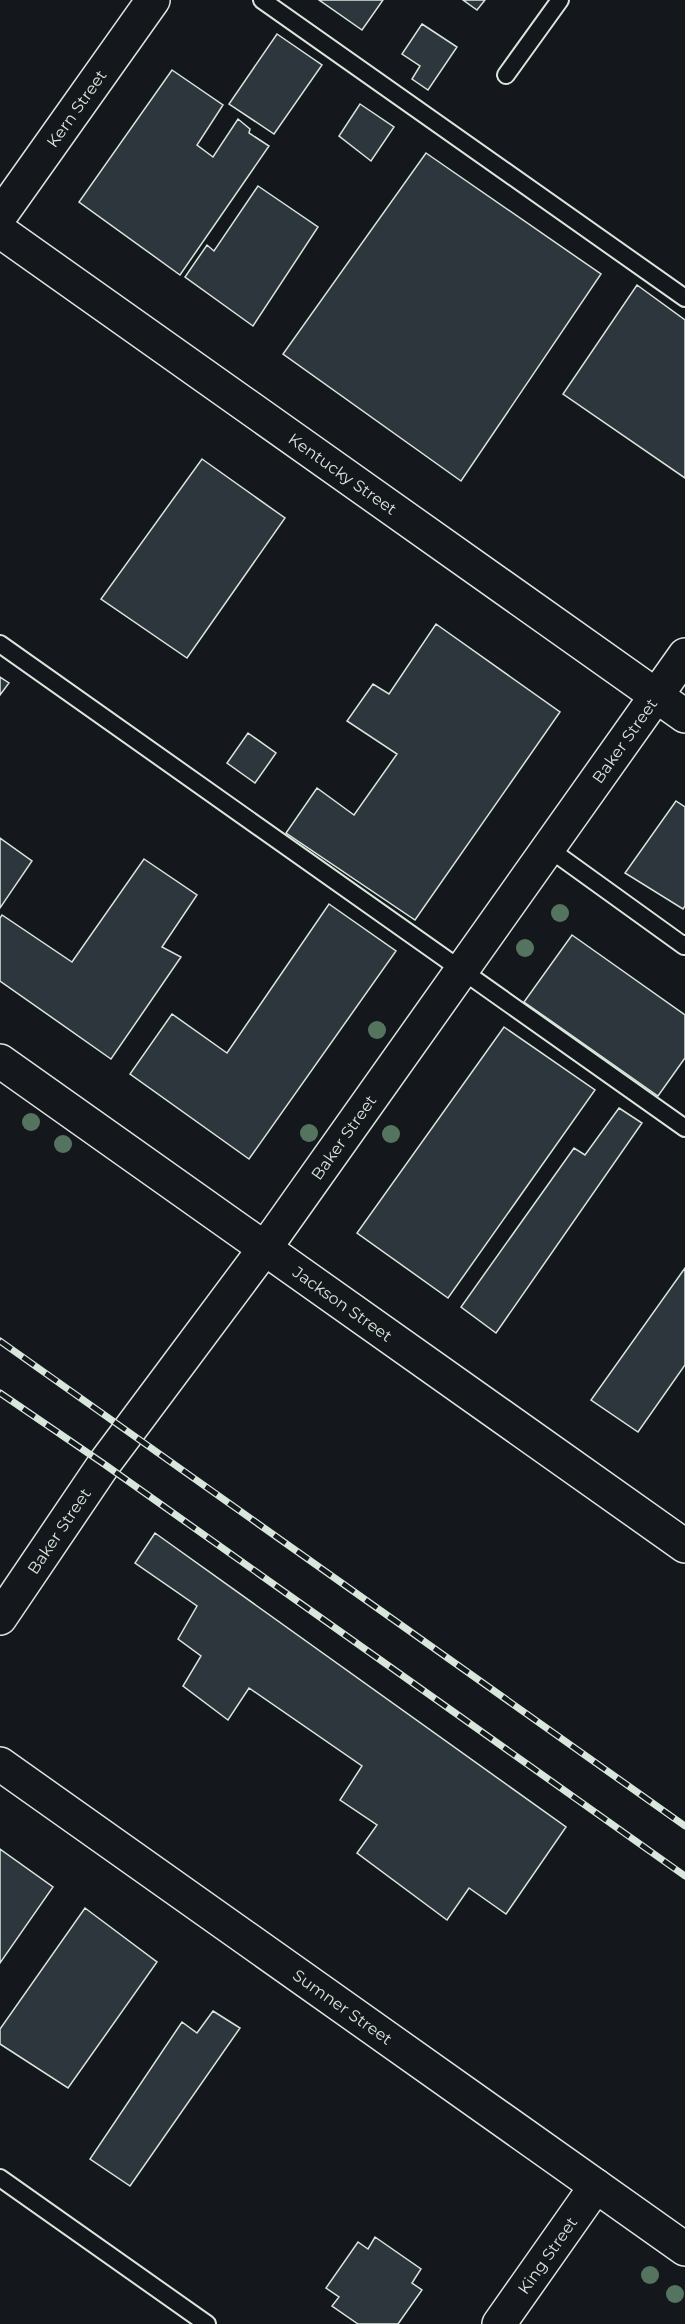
<svg xmlns="http://www.w3.org/2000/svg" width="685" height="2324" font-family="Montserrat,sans-serif">
  <style>
    .building { fill: #2c363c; stroke: #d8e6dc; stroke-width: 1.5 }
    .lines { fill: none; stroke-linecap: round; stroke-linejoin: round }
    .service-casing { stroke: #d8e6dc; stroke-width: 20 }
    .minor-casing { stroke: #d8e6dc; stroke-width: 36 }
    .tertiary-casing { stroke: #d8e6dc; stroke-width: 36 }
    .service { stroke: #14181c; stroke-width: 16 }
    .minor { stroke: #14181c; stroke-width: 33 }
    .tertiary { stroke: #14181c; stroke-width: 33 }
    .rail-casing { stroke: #d8e6dc; stroke-width: 7 }
    .rail { stroke: #14181c; stroke-width: 4.5; stroke-dasharray: 14; stroke-linecap: butt }
    .tree { fill: #55745f }
    .labels { text-anchor: middle; stroke-width: 4.5; stroke-linejoin: round; paint-order: stroke }
    .street-label { font-size: 16px; fill: #d8e6dc; stroke: #14181c }
  </style>
  <rect width="100%" height="100%" fill="#14181c"/>
  <path class="building" d="M 319,0 L 383,0 L 362,30 Z
    M 463,0 L 485,0 L 477,10 Z
    M 422,24 L 457,47 L 428,90 L 412,79 L 420,66 L 402,54 Z
    M 277,34 L 322,65 L 274,134 L 229,104 Z
    M 172,70 L 223,105 L 197,145 L 213,157 L 238,119 L 250,129 L 249,133 L 269,146 L 180,275 L 79,202 Z
    M 360,104 L 394,127 L 371,161 L 339,136 Z
    M 426,153 L 601,274 L 461,481 L 283,354 Z
    M 258,186 L 318,227 L 253,326 L 185,277 L 207,245 L 214,251 Z
    M 637,285 L 685,320 L 685,478 L 563,394 Z
    M 202,459 L 285,518 L 187,658 L 101,599 Z
    M 436,624 L 560,712 L 415,920 L 286,833 L 317,788 L 354,815 L 397,754 L 347,721 L 373,684 L 389,694 Z
    M 0,677 L 9,683 L 0,695 Z
    M 248,733 L 276,753 L 255,783 L 227,763 Z
    M 676,801 L 685,807 L 685,906 L 683,909 L 625,873 Z
    M 0,838 L 32,861 L 0,908 Z
    M 144,859 L 197,895 L 162,947 L 181,957 L 111,1059 L 0,981 L 0,918 L 2,915 L 72,962 Z
    M 329,904 L 396,951 L 249,1159 L 130,1074 L 172,1014 L 227,1053 Z
    M 572,935 L 685,1015 L 685,1058 L 658,1096 L 524,1002 Z
    M 504,1027 L 595,1090 L 448,1298 L 357,1233 Z
    M 619,1108 L 642,1123 L 496,1333 L 461,1307 L 574,1148 L 585,1155 Z
    M 685,1268 L 685,1365 L 638,1432 L 591,1400 Z
    M 155,1533 L 566,1827 L 506,1914 L 469,1888 L 447,1920 L 357,1853 L 377,1825 L 340,1800 L 362,1766 L 249,1688 L 228,1720 L 183,1686 L 201,1656 L 178,1639 L 197,1606 L 135,1563 Z
    M 0,1849 L 53,1887 L 0,1963 Z
    M 85,1908 L 157,1962 L 68,2088 L 0,2044 L 0,2029 Z
    M 213,2011 L 240,2028 L 130,2186 L 90,2159 L 182,2022 L 197,2033 Z
    M 375,2237 L 421,2269 L 412,2283 L 422,2290 L 398,2324 L 358,2324 L 332,2306 L 339,2297 L 326,2288 L 358,2242 L 368,2249 Z"/>
  <g class="lines">
    <defs>
      <path id="service" d="M 262,0 L 685,298
        M 506,75 L 560,0
        M 0,644 L 685,1128
        M 548,848 L 684,946 L 685,944
        M 0,2178 L 207,2324"/>
      <g id="minor">
        <path id="s1" d="M 0,216 L 153,0"/>
        <path id="s2" d="M 0,1061 L 685,1546"/>
        <path id="s3" d="M 499,2324 L 596,2186"/>
      </g>
      <g id="tertiary">
        <path id="s4" d="M 0,231 L 685,716"/>
        <path id="s5" d="M 0,1618 L 104,1464 L 265,1248 L 685,655"/>
        <path id="s6" d="M 0,1764 L 685,2249"/>
      </g>
    </defs>
    <use href="#service" class="service-casing"/>
    <use href="#minor" class="minor-casing"/>
    <use href="#tertiary" class="tertiary-casing"/>
    <use href="#service" class="service"/>
    <use href="#minor" class="minor"/>
    <use href="#tertiary" class="tertiary"/>
    <defs>
      <path id="rail" d="M 0,1341 L 685,1826
        M 0,1393 L 104,1464 L 685,1876"/>
    </defs>
    <use href="#rail" class="rail-casing"/>
    <use href="#rail" class="rail"/>
  </g>
  <g class="tree">
    <circle cx="560" cy="913" r="9"/>
    <circle cx="525" cy="948" r="9"/>
    <circle cx="377" cy="1030" r="9"/>
    <circle cx="31" cy="1122" r="9"/>
    <circle cx="309" cy="1133" r="9"/>
    <circle cx="391" cy="1134" r="9"/>
    <circle cx="63" cy="1144" r="9"/>
    <circle cx="650" cy="2275" r="9"/>
    <circle cx="675" cy="2294" r="9"/>
  </g>
  <g class="labels">
    <g class="street-label">
      <text dy="6" stroke="none"><textPath href="#s1" startOffset="132">Kern Street</textPath></text>
      <text dy="6" stroke="none"><textPath href="#s4" startOffset="420">Kentucky Street</textPath></text>
      <text dy="6" stroke="none"><textPath href="#s5" startOffset="1077">Baker Street</textPath></text>
      <text dy="6" stroke="none"><textPath href="#s5" startOffset="591">Baker Street</textPath></text>
      <text dy="6" stroke="none"><textPath href="#s2" startOffset="420">Jackson Street</textPath></text>
      <text dy="6" stroke="none"><textPath href="#s5" startOffset="105">Baker Street</textPath></text>
      <text dy="6" stroke="none"><textPath href="#s6" startOffset="420">Sumner Street</textPath></text>
      <text dy="6" stroke="none"><textPath href="#s3" startOffset="84">King Street</textPath></text>
    </g>
  </g>
</svg>
